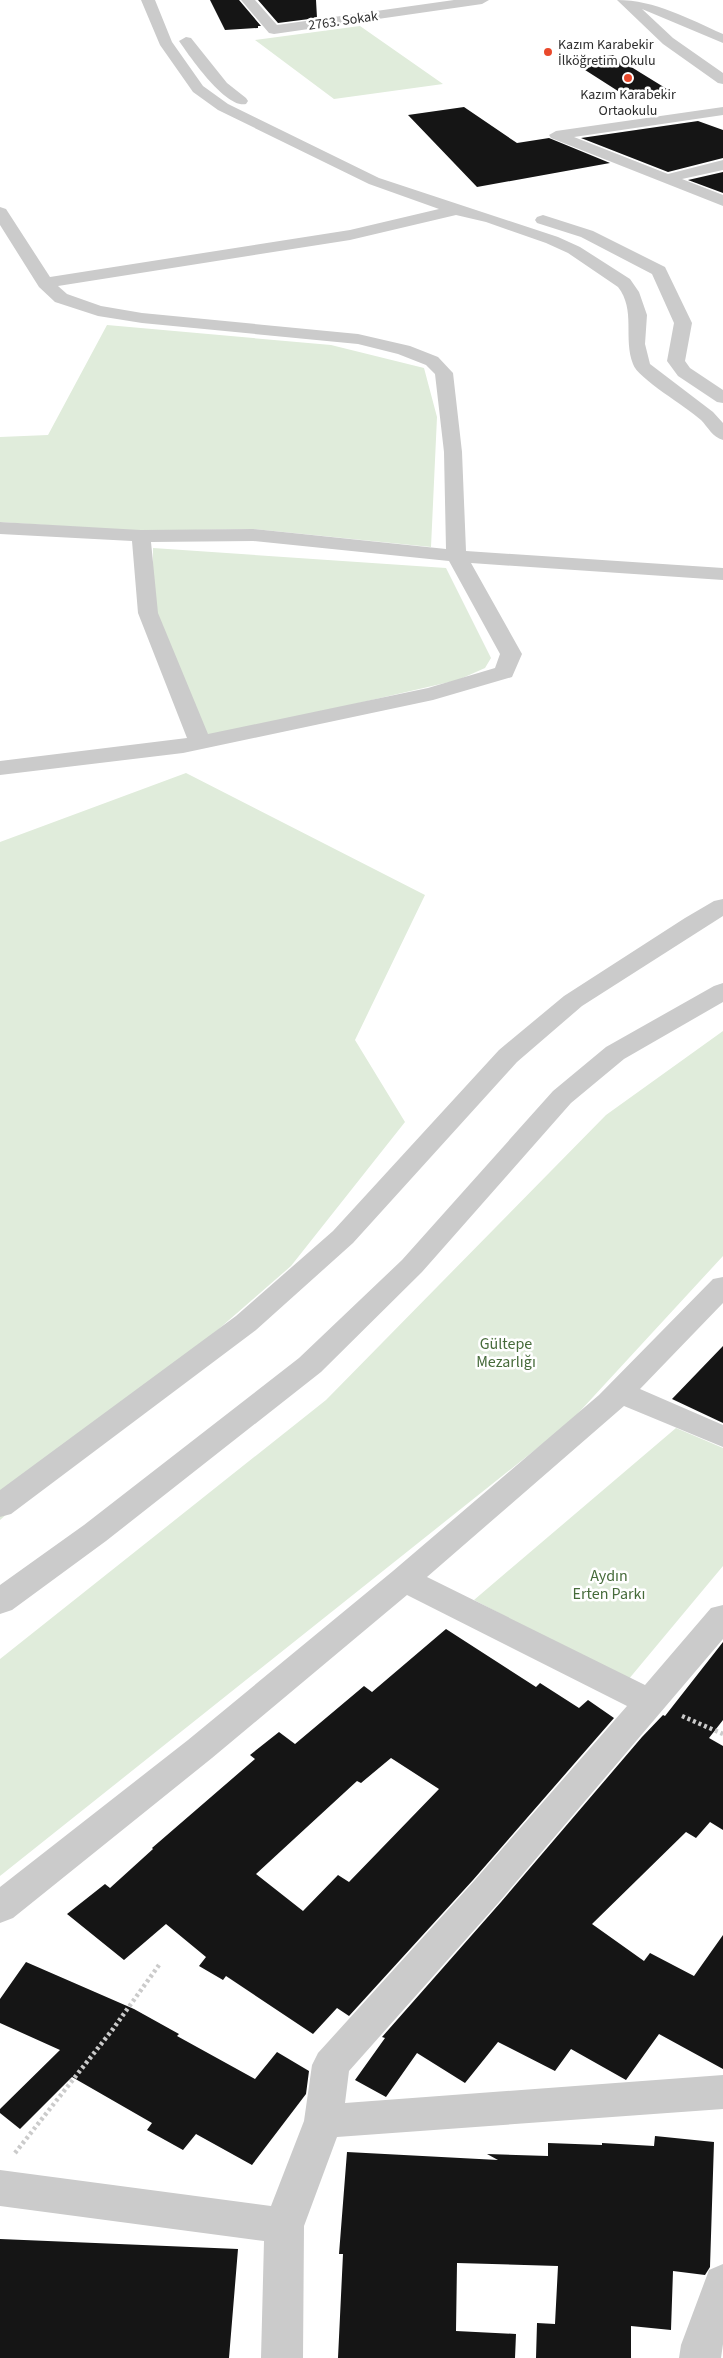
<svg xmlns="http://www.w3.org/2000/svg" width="723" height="2358" font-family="'Source Sans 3',sans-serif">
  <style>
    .green { fill: #e0ecdb }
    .building { fill: #151515; fill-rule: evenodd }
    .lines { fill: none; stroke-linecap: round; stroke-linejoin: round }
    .path { stroke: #cbcbcb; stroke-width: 4.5; stroke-dasharray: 3 3; stroke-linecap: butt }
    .minor { fill: #cbcbcb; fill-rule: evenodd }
    .poi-dot { fill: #e9492c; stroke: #fff; stroke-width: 2 }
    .labels { text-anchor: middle; stroke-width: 5; stroke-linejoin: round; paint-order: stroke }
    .far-street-label { font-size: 14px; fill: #2e2e2e; stroke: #fff }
    .far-poi-label { font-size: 14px; fill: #2e2e2e; stroke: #fff; text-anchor: start }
    .park-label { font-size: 16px; fill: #466b3a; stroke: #fff }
  </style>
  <rect width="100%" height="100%" fill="#fff"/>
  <path class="green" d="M 360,26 L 443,84 L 334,99 L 255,40 Z
    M 107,325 L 331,345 L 424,368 L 437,417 L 431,547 L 253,529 L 135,531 L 0,522 L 0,437 L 48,435 Z
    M 153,548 L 446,568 L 491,658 L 485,668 L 458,680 L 207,738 L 153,609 Z
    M 186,773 L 425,895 L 355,1040 L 405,1122 L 291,1266 L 0,1520 L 0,842 Z
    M 723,1031 L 723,1256 L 570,1422 L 0,1876 L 0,1659 L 326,1400 L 606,1115 Z
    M 676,1428 L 723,1448 L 723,1566 L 628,1680 L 474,1600 Z"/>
  <path class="building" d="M 210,0 L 239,0 L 261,26 L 258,26 L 258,28 L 225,30 Z
    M 258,0 L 316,0 L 317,18 L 278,23 Z
    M 613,55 L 628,65 L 675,94 L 632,100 L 571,61 Z
    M 464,107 L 517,143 L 549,138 L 610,163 L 477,187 L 408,115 Z
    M 698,121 L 723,130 L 723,158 L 668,172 L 581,138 Z
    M 723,172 L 723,193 L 688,180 Z
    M 723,1346 L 723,1423 L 672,1399 Z
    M 446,1629 L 536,1687 L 540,1683 L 579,1708 L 588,1700 L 614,1718 L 473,1880 L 349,2016 L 337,2008 L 313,2034 L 226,1976 L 223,1980 L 199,1966 L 206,1957 L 166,1924 L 124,1960 L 67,1914 L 105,1884 L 110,1888 L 153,1849 L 152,1848 L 255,1759 L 250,1755 L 279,1732 L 295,1744 L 364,1686 L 372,1692 ZM 391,1758 L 439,1789 L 349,1882 L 338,1875 L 303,1911 L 256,1874 L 357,1781 L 361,1783 Z
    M 723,1642 L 723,1720 L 709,1738 L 723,1746 L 723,1830 L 710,1822 L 696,1838 L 686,1832 L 592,1924 L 644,1961 L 650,1953 L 694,1976 L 723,1935 L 723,2069 L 659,2034 L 626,2080 L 571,2049 L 555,2071 L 498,2042 L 465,2083 L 417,2053 L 386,2097 L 355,2080 L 385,2038 L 382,2037 L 501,1902 L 642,1737 L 663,1715 L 665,1716 Z
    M 26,1962 L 134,2009 L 179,2034 L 177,2036 L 255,2079 L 277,2052 L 309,2071 L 306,2094 L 252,2165 L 196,2134 L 183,2150 L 147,2130 L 152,2123 L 72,2077 L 20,2129 L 0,2113 L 0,2109 L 60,2050 L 0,2023 L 0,1999 Z
    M 655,2136 L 714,2142 L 710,2267 L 705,2275 L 673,2271 L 671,2330 L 631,2326 L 631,2358 L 536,2358 L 537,2323 L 555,2324 L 558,2266 L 457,2263 L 456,2331 L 516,2334 L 515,2358 L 338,2358 L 343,2254 L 339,2254 L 347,2152 L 498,2160 L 487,2154 L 548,2156 L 548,2143 L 602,2145 L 602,2143 L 654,2146 Z
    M 0,2239 L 238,2249 L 229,2358 L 0,2358 Z"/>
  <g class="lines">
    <path class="path" d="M 682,1716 L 723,1734
      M 15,2153 L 113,2029 L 159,1965"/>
    <path class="minor" d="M 141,0 L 155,0 L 172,42 L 203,86 L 228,104 L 379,178 L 558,237 L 580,247 L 630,279 L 639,292 L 647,315 L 645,344 L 650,364 L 713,412 L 723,423 L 723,440 C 712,437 708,427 701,420 C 687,407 637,378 633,364 C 623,338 636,310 618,287 L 568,253 L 546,243 L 486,222 L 456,215 L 350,240 L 58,286 L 67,294 L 101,306 L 142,313 L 358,334 L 410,346 L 438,357 L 453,373 L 462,452 L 466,551 L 723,568 L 723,580 L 471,563 L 522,654 L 512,677 L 433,700 L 183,753 L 0,775 L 0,761 L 187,738 L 138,613 L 132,541 L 0,534 L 0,522 L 141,530 L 253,529 L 446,549 L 444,452 L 435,374 L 426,365 L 398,354 L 358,344 L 142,323 L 98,316 L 55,302 L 39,287 L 0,225 L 0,207 L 6,209 L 50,277 L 350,230 L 439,209 L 369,184 L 218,110 L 193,92 L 160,45 ZM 253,541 L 449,561 L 500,654 L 495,668 L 428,688 L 208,734 L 158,613 L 151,542 Z
      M 241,0 L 255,0 L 277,25 L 454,0 L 489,0 L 482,4 L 274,34 L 269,33 Z
      M 617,0 C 655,0 689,19 723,34 L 723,43 L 642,9 L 673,38 L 723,73 L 723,84 L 718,83 L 663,44 Z
      M 186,37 L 191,38 L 227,83 L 246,98 L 248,101 L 246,104 C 226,109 190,57 179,41 Z
      M 723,107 L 723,115 L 574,137 L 668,174 L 723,160 L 723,170 L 682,179 L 723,195 L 723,206 L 551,138 L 549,135 L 556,131 Z
      M 543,215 L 593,231 L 665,267 L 692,323 L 685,361 L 690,368 L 723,390 L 723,403 L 717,402 L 678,376 L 667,361 L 674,323 L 652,274 L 581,237 L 537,223 L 535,220 L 537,217 Z
      M 723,899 L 723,916 L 582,1006 L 517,1062 L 353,1243 L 256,1330 L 11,1514 L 0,1517 L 0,1490 L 236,1316 L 333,1231 L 499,1050 L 564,996 L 685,918 L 714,901 Z
      M 723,983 L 723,1002 L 624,1059 L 571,1103 L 422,1272 L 321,1372 L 106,1541 L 12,1610 L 0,1614 L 0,1585 L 84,1525 L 299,1358 L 402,1260 L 553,1091 L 606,1047 L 714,986 Z
      M 723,1277 L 723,1303 L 640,1389 L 723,1425 L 723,1447 L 624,1406 L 427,1577 L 645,1685 L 711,1608 L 723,1605 L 723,1639 L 500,1901 L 349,2071 L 345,2103 L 723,2075 L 723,2109 L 337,2137 L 304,2226 L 303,2358 L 261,2358 L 264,2241 L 0,2206 L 0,2170 L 271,2206 L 304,2121 L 312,2065 L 318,2053 L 474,1881 L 627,1706 L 407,1595 L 212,1758 L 13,1918 L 0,1923 L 0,1887 L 188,1740 L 393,1571 L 599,1395 L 713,1279 Z
      M 723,2264 L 723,2344 L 721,2358 L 679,2358 L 681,2345 L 709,2270 Z"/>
  </g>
  <g class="poi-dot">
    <circle cx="548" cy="52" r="5"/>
    <circle cx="628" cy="78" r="5"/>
  </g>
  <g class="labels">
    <g class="far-street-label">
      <text transform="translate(343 20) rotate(-8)" y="5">2763. Sokak</text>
    </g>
    <g class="far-poi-label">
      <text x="558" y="49">Kazım Karabekir<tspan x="558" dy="16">İlköğretim Okulu</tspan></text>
      <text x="628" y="99" text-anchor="middle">Kazım Karabekir<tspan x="628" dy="16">Ortaokulu</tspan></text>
    </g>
    <g class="park-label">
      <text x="506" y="1349">Gültepe<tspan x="506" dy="18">Mezarlığı</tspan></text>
      <text x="609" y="1581">Aydın<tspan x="609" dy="18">Erten Parkı</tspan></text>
    </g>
  </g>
</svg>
